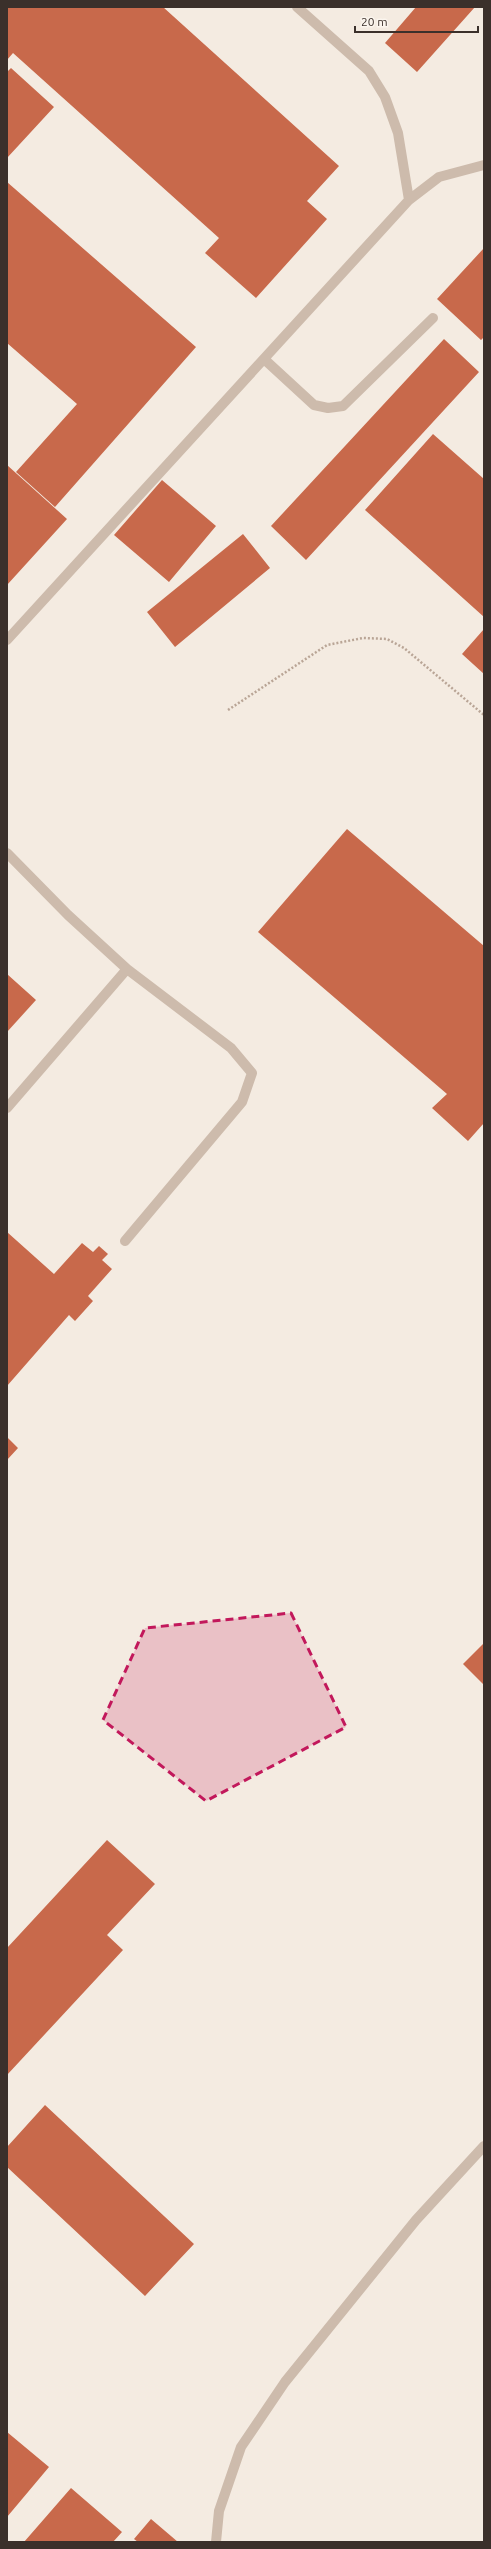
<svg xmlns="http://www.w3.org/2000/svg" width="491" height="2549" font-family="Ubuntu,sans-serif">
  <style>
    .building { fill: #c8694b }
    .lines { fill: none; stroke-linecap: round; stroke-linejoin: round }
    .path { stroke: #b9a596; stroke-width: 2.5; stroke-dasharray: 2 2; stroke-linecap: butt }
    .lane { stroke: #cdbbac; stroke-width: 10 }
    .street { stroke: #cdbbac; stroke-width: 10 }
    .marked { fill: #c2185b; fill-opacity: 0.2; stroke: #c2185b; stroke-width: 3; stroke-dasharray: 8 5; stroke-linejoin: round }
  </style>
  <rect width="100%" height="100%" fill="#f4ebe1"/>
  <path class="building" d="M 7,7 L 163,7 L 339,166 L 307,201 L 327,219 L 256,298 L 205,253 L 219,238 L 13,53 L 7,60 Z
    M 416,7 L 475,7 L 417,72 L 385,43 Z
    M 11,68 L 54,107 L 7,158 L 7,72 Z
    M 7,182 L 196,347 L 55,507 L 16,472 L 77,404 L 7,343 Z
    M 484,248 L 484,337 L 481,340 L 437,299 Z
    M 444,339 L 479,372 L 306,560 L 271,526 Z
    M 433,434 L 484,479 L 484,617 L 365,510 Z
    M 7,465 L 67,519 L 7,585 Z
    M 162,480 L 216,526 L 169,582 L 114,535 Z
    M 243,534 L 270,568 L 175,647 L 147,612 Z
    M 484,629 L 484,674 L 462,654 Z
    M 347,829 L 484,946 L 484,1123 L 468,1141 L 432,1108 L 447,1094 L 258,932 Z
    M 7,974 L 36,1000 L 7,1032 Z
    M 7,1232 L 54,1274 L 82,1243 L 93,1252 L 99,1246 L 108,1254 L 102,1260 L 112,1269 L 88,1296 L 93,1301 L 75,1321 L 69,1315 L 7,1386 Z
    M 7,1437 L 18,1448 L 7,1460 Z
    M 484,1643 L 484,1685 L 463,1664 Z
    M 107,1840 L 155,1884 L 107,1935 L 123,1950 L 7,2075 L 7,1948 Z
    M 45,2105 L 194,2244 L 145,2296 L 7,2167 L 7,2147 Z
    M 7,2432 L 49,2467 L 7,2517 Z
    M 71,2488 L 122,2532 L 113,2542 L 24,2542 Z
    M 151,2519 L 178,2542 L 138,2542 L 134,2539 Z"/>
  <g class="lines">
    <path class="path" d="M 228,710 L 327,645 L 363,638 L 387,639 L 404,648 L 484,715"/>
    <path class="lane" d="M 297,7 L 369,71 L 385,97 L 398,133 L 409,200
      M 264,359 L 314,405 L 328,408 L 343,406 L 433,318
      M 7,640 L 409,200 L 439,177 L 484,165
      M 216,2542 L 219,2511 L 241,2447 L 285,2382 L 416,2220 L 484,2146"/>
    <path class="street" d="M 7,853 L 68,915 L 127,969 L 7,1108
      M 125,1241 L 242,1102 L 252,1073 L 231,1048 L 127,969"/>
  </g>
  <path class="marked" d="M 291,1613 L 346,1727 L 206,1801 L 103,1720 L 145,1628 Z"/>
  <rect width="491" height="2549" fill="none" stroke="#3b302b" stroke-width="16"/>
  <path d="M355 26v6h123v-6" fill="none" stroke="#3b302b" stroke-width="2"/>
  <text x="361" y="26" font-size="12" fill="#3b302b" stroke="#fbf5ee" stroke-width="3" paint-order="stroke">20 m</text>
</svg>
